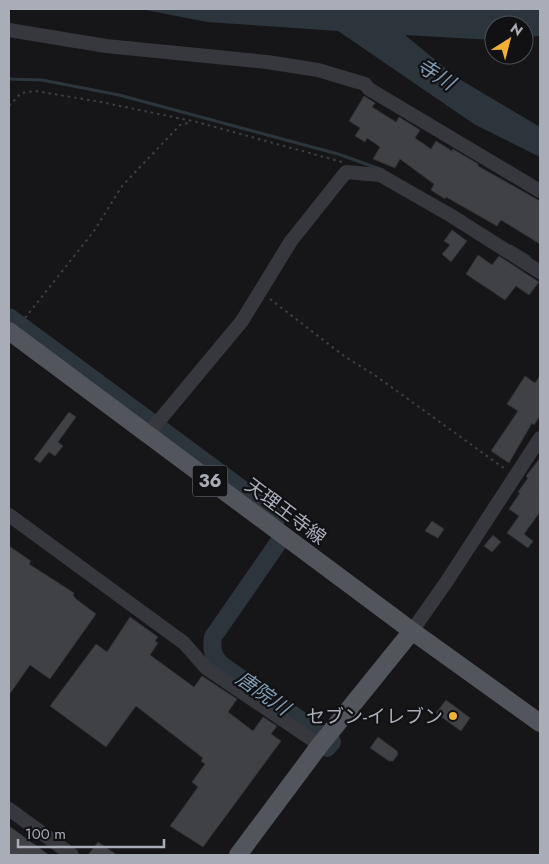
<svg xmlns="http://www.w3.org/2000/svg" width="549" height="864" font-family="Jost,'Noto Sans JP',sans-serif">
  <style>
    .water { fill: #2c353c }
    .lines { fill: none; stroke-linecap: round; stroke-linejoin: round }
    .stream { stroke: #2c353c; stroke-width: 3 }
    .river { stroke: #2c353c; stroke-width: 18 }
    .building { fill: #404145; stroke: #303034 }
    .path { stroke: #3d3f44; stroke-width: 2; stroke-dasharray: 2.5 4; stroke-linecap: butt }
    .minor { stroke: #37383d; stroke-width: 14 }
    .major { stroke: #53555c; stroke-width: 18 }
    .poi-dot { fill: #f2b134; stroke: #111113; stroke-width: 2 }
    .labels { text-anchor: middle; stroke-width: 4.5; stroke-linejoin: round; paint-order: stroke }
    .shield { fill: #111113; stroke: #7b7e86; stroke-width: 1 }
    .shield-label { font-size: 18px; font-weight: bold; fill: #a8adb8 }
    .street-label { font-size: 19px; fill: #a8adb8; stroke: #111113 }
    .poi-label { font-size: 19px; fill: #a8adb8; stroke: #111113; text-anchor: end }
    .water-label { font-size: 20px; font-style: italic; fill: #7f9bb3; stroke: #111113 }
  </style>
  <rect width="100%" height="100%" fill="#161618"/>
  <path class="water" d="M 141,9 L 540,9 L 540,36 L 524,37 L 524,25 L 494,25 L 494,40 L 405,35 L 456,77 L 540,127 L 540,157 L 474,124 L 338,31 L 207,22 Z"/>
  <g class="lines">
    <path class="stream" d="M 9,79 L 42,80 L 119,95 L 338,154 L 383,170
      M 511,246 L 529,257"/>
    <path class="river" d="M 9,317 L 269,509 L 277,518
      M 278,543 L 213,637 C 211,650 213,657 223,666 L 332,742 L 327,748"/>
  </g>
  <path class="building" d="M 364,96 L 375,103 L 372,107 L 396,122 L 399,117 L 420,130 L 415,138 L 431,149 L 436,141 L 452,151 L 453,149 L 478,164 L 478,166 L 540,201 L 540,244 L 501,220 L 497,226 L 446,197 L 445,199 L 431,190 L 434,184 L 400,159 L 395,168 L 373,159 L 380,147 L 367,138 L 365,142 L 355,136 L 360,128 L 349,121 Z
    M 452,230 L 467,241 L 451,262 L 442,254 L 450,245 L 444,241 Z
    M 478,255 L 492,265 L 499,256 L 539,282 L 529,295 L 516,286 L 505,300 L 466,274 Z
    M 525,376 L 535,383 L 540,376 L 540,416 L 534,425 L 532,423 L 509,463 L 491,451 L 518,411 L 507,404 Z
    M 69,412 L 76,417 L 58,442 L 63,446 L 55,456 L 49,452 L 40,463 L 34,459 Z
    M 540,458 L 540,512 L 524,534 L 533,541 L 528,548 L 507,533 L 519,516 L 509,509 L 520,493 L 518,492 L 528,478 L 526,476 Z
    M 432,521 L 444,529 L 438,538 L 425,531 Z
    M 493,535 L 501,542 L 492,552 L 484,546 Z
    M 9,546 L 31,561 L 29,564 L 74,593 L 73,595 L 76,599 L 96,614 L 50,679 L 30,665 L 9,695 Z
    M 130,617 L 158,637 L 155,641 L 158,643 L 150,655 L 194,687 L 202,676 L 237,699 L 228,712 L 253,731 L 263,717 L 277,726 L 271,734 L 281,741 L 203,847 L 170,826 L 198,787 L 192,782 L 205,764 L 201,761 L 203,758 L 136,706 L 106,747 L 50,706 L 96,644 L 107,652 Z
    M 446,700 L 470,718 L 461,731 L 436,713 Z
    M 378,737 L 397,751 L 398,754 L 393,761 L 389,761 L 370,748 Z
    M 9,826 L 49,855 L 9,855 Z
    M 98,842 L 117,855 L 88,855 Z"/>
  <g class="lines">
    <path class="path" d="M 9,106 L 21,93 L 35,91 L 101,102 L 197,122 L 342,162
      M 270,299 L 344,356 L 376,376 L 505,469
      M 21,323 L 94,231 L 122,186 L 180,125 L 188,123
      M 526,482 L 540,492"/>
    <path class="minor" d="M 9,30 L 106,46 L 267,62 L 318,70 L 365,84 L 369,89 L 540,191
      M 148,434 L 242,321 L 291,241 L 346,172 L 380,175 L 450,215 L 540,272
      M 9,515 L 184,643 L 206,668 L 320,745
      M 412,631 L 447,581 L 540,438
      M 9,809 L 72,855"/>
    <path class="major" d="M 9,331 L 412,631 L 540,723
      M 238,855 L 320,745 L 412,631"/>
  </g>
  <circle class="poi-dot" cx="453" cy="716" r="5"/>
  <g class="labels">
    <rect class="shield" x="192.5" y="465.5" width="35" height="31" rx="4"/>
    <g class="shield-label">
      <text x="210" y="487">36</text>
    </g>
    <g class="street-label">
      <text transform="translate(286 511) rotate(37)" y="7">天理王寺線</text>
    </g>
    <g class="poi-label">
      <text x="443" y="723">セブン-イレブン</text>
    </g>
    <g class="water-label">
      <text transform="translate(436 74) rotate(32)" y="7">寺川</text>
      <text transform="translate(263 693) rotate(35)" y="7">唐院川</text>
    </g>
  </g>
  <rect width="549" height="864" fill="none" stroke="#a8adb8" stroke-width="20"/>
  <g transform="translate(509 40) rotate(36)"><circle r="24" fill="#111113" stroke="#4d4f55"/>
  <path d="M0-4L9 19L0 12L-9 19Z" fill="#f2b134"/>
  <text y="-8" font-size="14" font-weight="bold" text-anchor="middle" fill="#a8adb8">N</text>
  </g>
  <path d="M18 839v8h146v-8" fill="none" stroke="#a8adb8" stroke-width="2.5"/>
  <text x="25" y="839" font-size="15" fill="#a8adb8" stroke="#111113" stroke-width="4" paint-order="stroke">100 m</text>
</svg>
